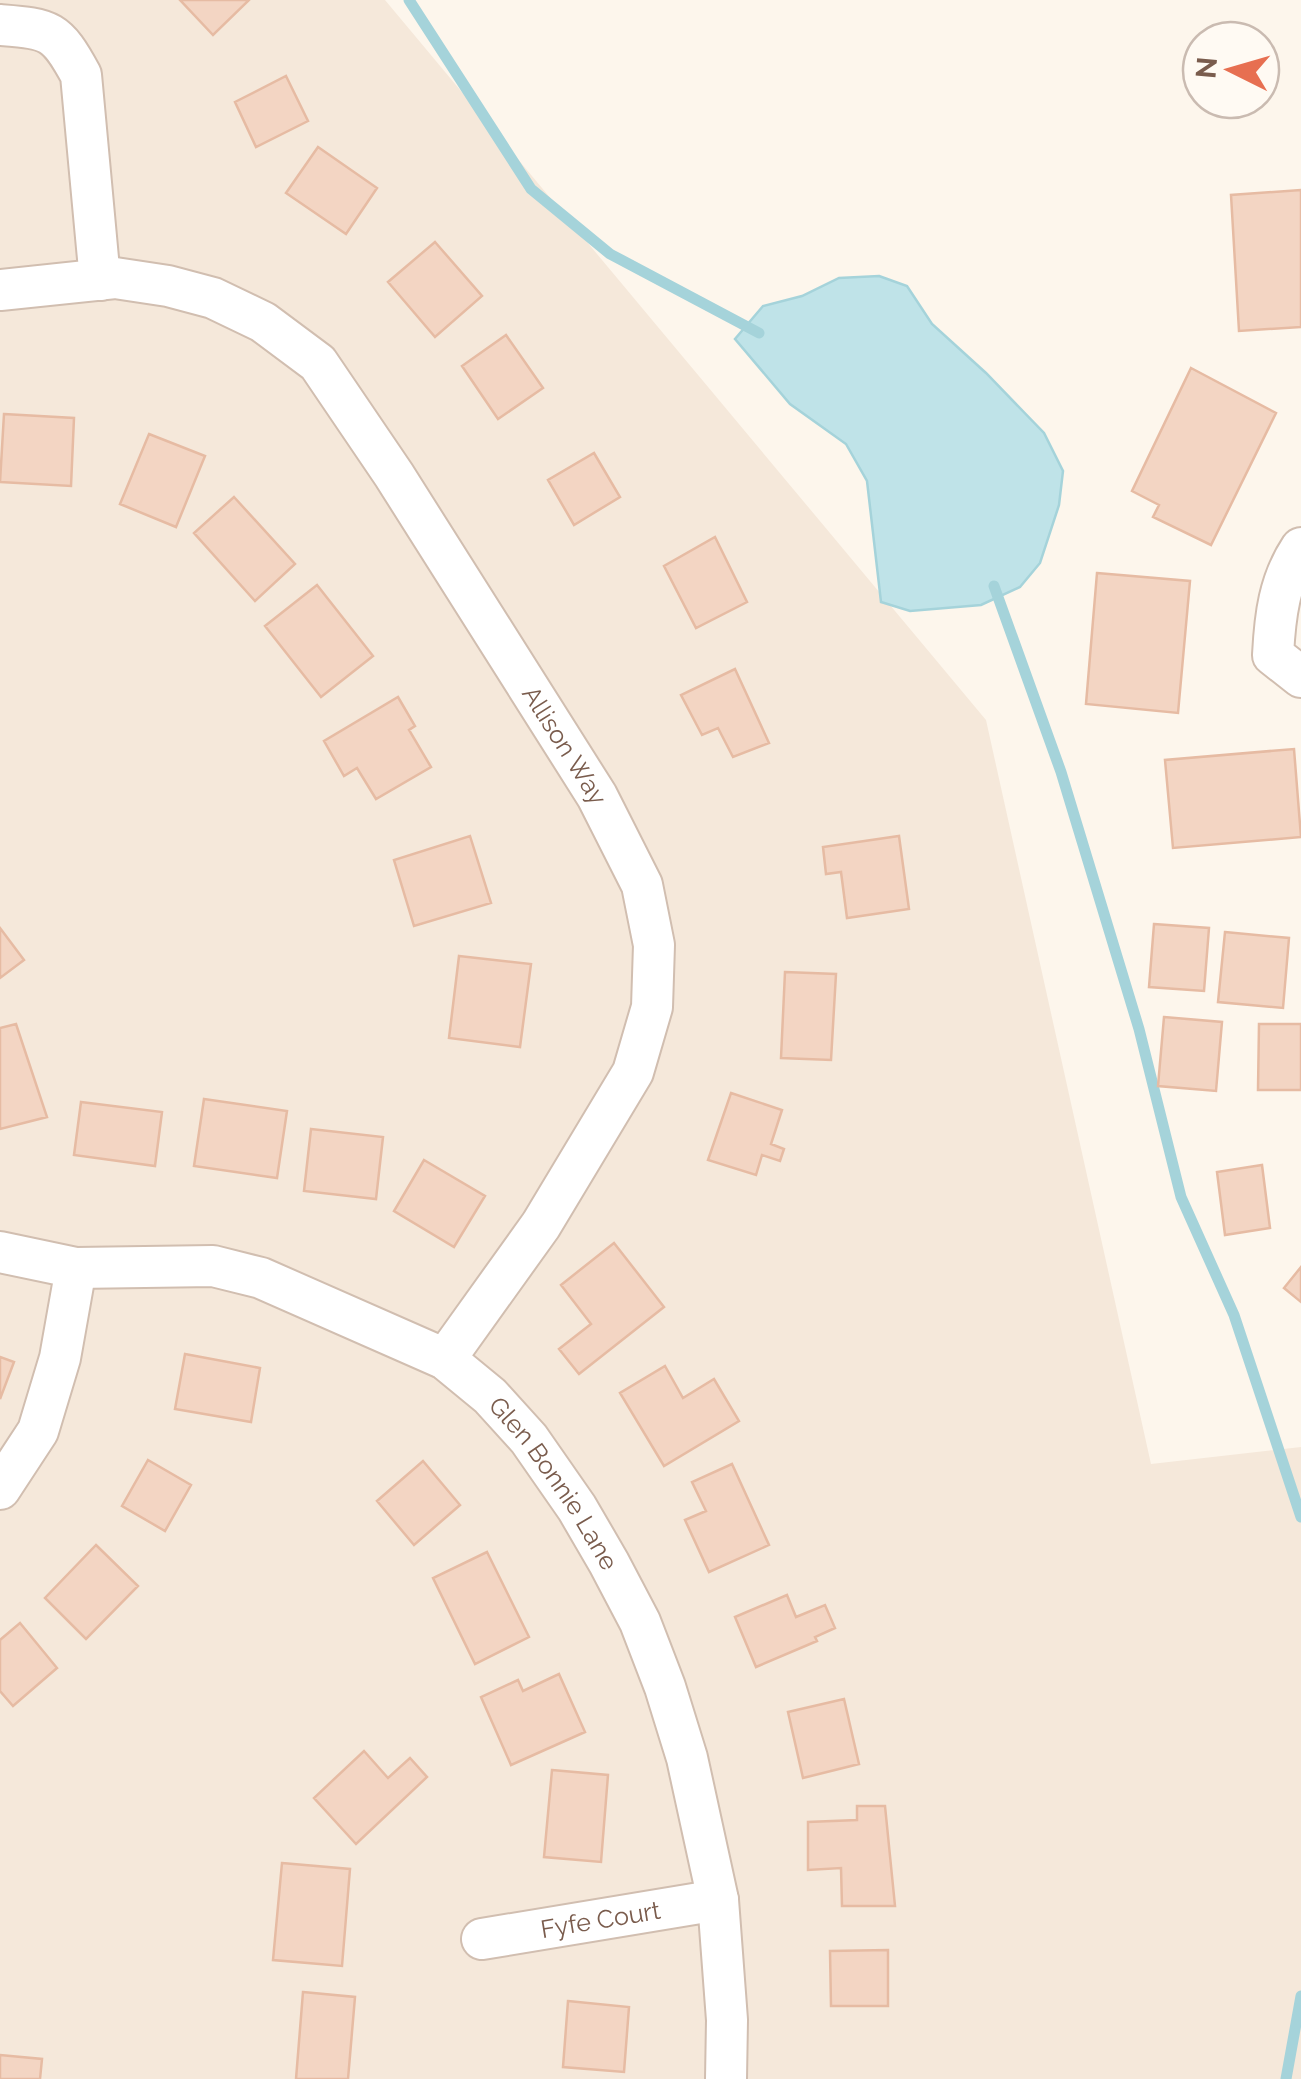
<svg xmlns="http://www.w3.org/2000/svg" width="1301" height="2079" font-family="Raleway,sans-serif">
  <style>
    .residential { fill: #f5e8da }
    .water { fill: #bfe3e8; stroke: #a5d3da; stroke-width: 2.5 }
    .lines { fill: none; stroke-linecap: round; stroke-linejoin: round }
    .stream { stroke: #a5d3da; stroke-width: 11 }
    .building { fill: #f3d5c3; stroke: #e6bba3; stroke-width: 2.5 }
    .minor-casing { stroke: #d1beb0; stroke-width: 44 }
    .minor { stroke: #fff; stroke-width: 40 }
    .labels { text-anchor: middle; stroke-width: 9; stroke-linejoin: round; paint-order: stroke }
    .street-label { font-size: 25px; fill: #7a5c4d; stroke: #fffaf3 }
  </style>
  <rect width="100%" height="100%" fill="#fdf6ec"/>
  <path class="residential" d="M 0,0 L 385,0 L 986,720 L 1151,1464 L 1301,1447 L 1301,2079 L 0,2079 Z"/>
  <path class="water" d="M 879,276 L 907,286 L 932,324 L 986,373 L 1044,433 L 1063,471 L 1059,505 L 1040,563 L 1020,587 L 981,605 L 910,611 L 881,602 L 867,481 L 846,444 L 790,404 L 735,339 L 763,306 L 802,296 L 839,278 Z"/>
  <g class="lines">
    <path class="stream" d="M 409,0 L 531,189 L 610,254 L 759,333
      M 994,586 L 1061,772 L 1139,1029 L 1181,1197 L 1234,1315 L 1301,1517
      M 1286,2079 L 1301,1996"/>
  </g>
  <path class="building" d="M 180,0 L 249,0 L 213,35 Z
    M 286,76 L 308,121 L 256,147 L 235,102 Z
    M 318,147 L 377,188 L 346,234 L 286,193 Z
    M 1301,190 L 1301,327 L 1239,331 L 1231,195 Z
    M 435,242 L 482,296 L 435,337 L 388,282 Z
    M 506,335 L 543,388 L 498,419 L 462,366 Z
    M 1191,368 L 1276,413 L 1211,545 L 1153,517 L 1159,505 L 1132,491 Z
    M 4,414 L 74,418 L 71,486 L 0,482 Z
    M 149,434 L 205,456 L 176,527 L 120,504 Z
    M 594,453 L 620,497 L 574,525 L 548,480 Z
    M 234,497 L 295,564 L 255,601 L 194,533 Z
    M 715,537 L 747,602 L 696,628 L 664,566 Z
    M 1097,573 L 1190,581 L 1178,713 L 1086,704 Z
    M 317,585 L 373,656 L 321,697 L 265,626 Z
    M 735,669 L 769,743 L 733,757 L 718,728 L 702,735 L 681,695 Z
    M 398,697 L 415,726 L 409,730 L 431,767 L 376,799 L 357,768 L 344,776 L 324,741 Z
    M 1294,749 L 1301,837 L 1173,848 L 1165,760 Z
    M 470,836 L 491,903 L 414,926 L 394,860 Z
    M 899,836 L 909,909 L 847,918 L 841,872 L 826,874 L 823,847 Z
    M 1154,924 L 1209,928 L 1204,991 L 1149,987 Z
    M 0,928 L 24,960 L 0,978 Z
    M 1225,932 L 1289,938 L 1283,1008 L 1218,1002 Z
    M 459,956 L 531,964 L 520,1047 L 449,1038 Z
    M 785,972 L 836,974 L 831,1060 L 781,1058 Z
    M 1164,1017 L 1222,1022 L 1216,1091 L 1158,1086 Z
    M 16,1024 L 47,1117 L 0,1129 L 0,1028 Z
    M 1259,1024 L 1301,1024 L 1301,1090 L 1258,1090 Z
    M 731,1093 L 782,1110 L 771,1144 L 784,1149 L 780,1161 L 762,1155 L 756,1175 L 708,1160 Z
    M 204,1099 L 287,1111 L 277,1178 L 194,1166 Z
    M 81,1102 L 162,1112 L 155,1166 L 74,1155 Z
    M 311,1129 L 383,1137 L 376,1199 L 304,1191 Z
    M 424,1160 L 485,1196 L 454,1247 L 394,1211 Z
    M 1262,1165 L 1270,1228 L 1225,1235 L 1217,1172 Z
    M 614,1243 L 664,1307 L 579,1374 L 559,1349 L 591,1324 L 561,1285 Z
    M 1301,1267 L 1301,1302 L 1284,1288 Z
    M 185,1354 L 260,1368 L 251,1422 L 175,1409 Z
    M 0,1357 L 14,1362 L 0,1399 Z
    M 665,1366 L 683,1398 L 714,1379 L 739,1421 L 664,1466 L 620,1393 Z
    M 148,1460 L 191,1485 L 165,1531 L 122,1506 Z
    M 423,1461 L 460,1505 L 414,1545 L 377,1501 Z
    M 732,1464 L 769,1545 L 709,1572 L 685,1520 L 706,1511 L 692,1482 Z
    M 96,1545 L 138,1586 L 86,1639 L 45,1598 Z
    M 487,1552 L 529,1637 L 475,1664 L 433,1578 Z
    M 787,1595 L 796,1617 L 825,1605 L 835,1628 L 815,1637 L 817,1641 L 756,1667 L 735,1617 Z
    M 20,1623 L 57,1668 L 13,1706 L 0,1691 L 0,1640 Z
    M 559,1674 L 585,1732 L 511,1765 L 481,1697 L 518,1680 L 523,1691 Z
    M 844,1699 L 859,1764 L 803,1778 L 788,1712 Z
    M 364,1751 L 388,1778 L 410,1758 L 427,1777 L 356,1844 L 314,1798 Z
    M 552,1770 L 608,1775 L 601,1862 L 544,1857 Z
    M 857,1806 L 885,1806 L 895,1906 L 842,1906 L 841,1868 L 808,1870 L 808,1822 L 857,1820 Z
    M 282,1863 L 350,1869 L 342,1966 L 273,1960 Z
    M 888,1950 L 888,2006 L 831,2006 L 830,1951 Z
    M 303,1992 L 355,1997 L 348,2079 L 296,2079 Z
    M 568,2001 L 629,2007 L 624,2072 L 563,2067 Z
    M 0,2055 L 42,2059 L 40,2079 L 0,2079 Z"/>
  <g class="lines">
    <defs>
      <g id="minor">
        <path d="M 0,25 C 50,29 56,29 81,75 L 100,280"/>
        <path id="s1" d="M 0,290 L 115,278 L 168,286 L 213,298 L 263,322 L 318,363 L 394,475 L 597,796 L 642,885 L 654,945 L 652,1007 L 633,1072 L 541,1225 L 445,1359"/>
        <path d="M 1301,548 C 1279,581 1275,616 1273,655 L 1301,677"/>
        <path id="s2" d="M 0,1252 L 76,1268 L 213,1266 L 261,1278 L 445,1359 L 490,1396 L 529,1439 L 577,1508 L 609,1563 L 640,1622 L 665,1687 L 687,1758 L 718,1900 L 727,2020 L 726,2079"/>
        <path d="M 0,1489 L 38,1431 L 60,1358 L 76,1268"/>
        <path id="s3" d="M 482,1939 L 718,1900"/>
      </g>
    </defs>
    <use href="#minor" class="minor-casing"/>
    <use href="#minor" class="minor"/>
  </g>
  <g class="labels">
    <g class="street-label">
      <text dy="9" stroke="none"><textPath href="#s1" startOffset="795">Allison Way</textPath></text>
      <text dy="9" stroke="none"><textPath href="#s2" startOffset="632">Glen Bonnie Lane</textPath></text>
      <text dy="9" stroke="none"><textPath href="#s3" startOffset="120">Fyfe Court</textPath></text>
    </g>
  </g>
  <g transform="translate(1231 70) rotate(275)"><circle r="48" fill="#fffaf3" stroke="#cabbb1" stroke-width="2.5"/>
  <path d="M0-8L18 38L0 25L-18 38Z" fill="#e76f51"/>
  <text y="-15" font-size="28" font-weight="bold" text-anchor="middle" fill="#7a5c4d">N</text>
  </g>
</svg>
